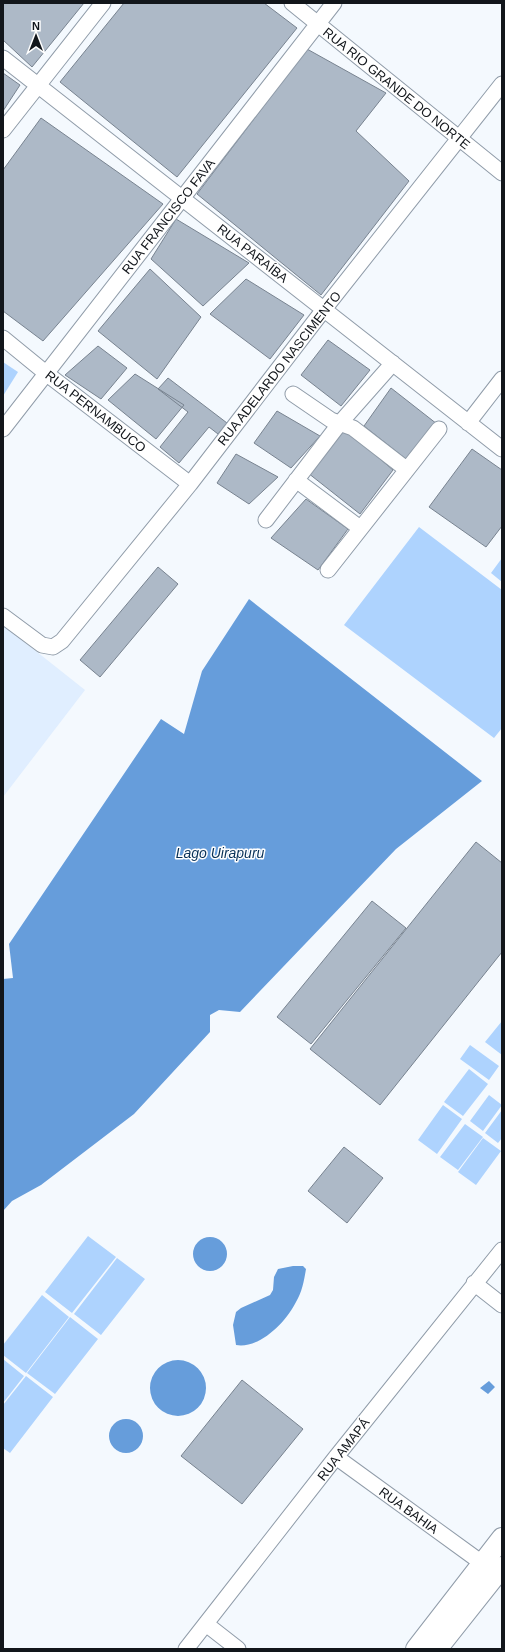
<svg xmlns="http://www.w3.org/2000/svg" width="505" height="1652" font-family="Arial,sans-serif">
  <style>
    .built { fill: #e0eeff }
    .green { fill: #aed3fe }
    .water { fill: #669ddb }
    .building { fill: #adb9c7; stroke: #788390 }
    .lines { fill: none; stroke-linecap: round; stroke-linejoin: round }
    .minor-casing { stroke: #909ca9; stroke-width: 17 }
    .major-casing { stroke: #909ca9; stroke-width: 22 }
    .minor { stroke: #fff; stroke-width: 15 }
    .major { stroke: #fff; stroke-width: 20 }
    .labels { text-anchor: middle; stroke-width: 3; stroke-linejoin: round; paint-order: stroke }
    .street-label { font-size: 13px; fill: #12161b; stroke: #fff }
    .water-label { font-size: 14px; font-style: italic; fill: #083158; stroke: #fff }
  </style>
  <rect width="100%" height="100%" fill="#f4f9fe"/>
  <path class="built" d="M 3,625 L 85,690 L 3,797 Z"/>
  <path class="green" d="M 3,362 L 18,372 L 3,396 Z
    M 419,527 L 502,590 L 502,728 L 494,738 L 344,625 Z
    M 502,558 L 502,582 L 491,573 Z
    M 502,1021 L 502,1055 L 485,1042 Z
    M 470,1045 L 499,1066 L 489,1080 L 460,1059 Z
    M 469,1069 L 488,1084 L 463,1116 L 444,1102 Z
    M 489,1095 L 502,1105 L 483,1131 L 470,1121 Z
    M 443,1105 L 462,1119 L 437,1154 L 418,1140 Z
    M 502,1110 L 502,1138 L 498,1143 L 485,1133 Z
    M 465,1124 L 483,1137 L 458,1170 L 440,1157 Z
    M 483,1138 L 501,1151 L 476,1185 L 458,1172 Z
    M 88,1236 L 116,1257 L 72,1313 L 45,1292 Z
    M 117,1258 L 145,1279 L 101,1335 L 74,1314 Z
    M 42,1295 L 69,1317 L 26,1373 L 3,1355 L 3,1345 Z
    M 70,1317 L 98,1339 L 55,1394 L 27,1373 Z
    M 3,1359 L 24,1376 L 3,1403 Z
    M 26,1376 L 53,1397 L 10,1453 L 3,1448 L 3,1405 Z"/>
  <path class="water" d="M 249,599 L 482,781 L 396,849 L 240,1012 L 219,1010 L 210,1015 L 210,1032 L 134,1114 L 41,1185 L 12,1201 L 3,1211 L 3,979 L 13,978 L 9,944 L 161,719 L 184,734 L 202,671 Z
    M193 1254a17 17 0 1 1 34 0a17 17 0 1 1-34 0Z
    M 293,1266 L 303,1266 L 306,1269 C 304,1281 302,1292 296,1302 C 286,1322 260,1349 236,1345 L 233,1325 L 236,1312 L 241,1308 L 270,1295 L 273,1290 L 274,1277 L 278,1269 Z
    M150 1388a28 28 0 1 1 56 0a28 28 0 1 1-56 0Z
    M 489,1381 L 495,1387 L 488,1394 L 480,1388 Z
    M109 1436a17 17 0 1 1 34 0a17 17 0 1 1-34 0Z"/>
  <path class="building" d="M 3,3 L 84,3 L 32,67 L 3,40 Z
    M 124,3 L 264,3 L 297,28 L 177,177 L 60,82 Z
    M 307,49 L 386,93 L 356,131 L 409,181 L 321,295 L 197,194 Z
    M 3,73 L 20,85 L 3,111 Z
    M 41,118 L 163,204 L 43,341 L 3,311 L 3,170 Z
    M 176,219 L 249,263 L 203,306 L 151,259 Z
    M 150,269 L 201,317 L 157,379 L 98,331 Z
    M 246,279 L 304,315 L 270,359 L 210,314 Z
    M 328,340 L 370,370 L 341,406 L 301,375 Z
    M 98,346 L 127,368 L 101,399 L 65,375 Z
    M 135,374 L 184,405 L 156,439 L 108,400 Z
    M 168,378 L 227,423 L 218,434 L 209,427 L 179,463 L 160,447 L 188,412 L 158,389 Z
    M 391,388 L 437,424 L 406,459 L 364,426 Z
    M 277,411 L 320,436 L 291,468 L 254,443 Z
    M 345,429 L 393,470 L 360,514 L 308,473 Z
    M 472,449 L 502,470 L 502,526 L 486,547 L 429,507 Z
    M 236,454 L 278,477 L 249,504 L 217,483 Z
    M 306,499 L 348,529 L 318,570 L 271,538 Z
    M 158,567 L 178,584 L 100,677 L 80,660 Z
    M 476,842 L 502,863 L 502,952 L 380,1105 L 310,1049 Z
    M 372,901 L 406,928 L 311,1044 L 277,1017 Z
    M 344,1147 L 383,1178 L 347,1223 L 308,1191 Z
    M 242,1380 L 303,1429 L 242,1504 L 181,1456 Z"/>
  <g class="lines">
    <defs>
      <path id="minor" d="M 292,3 L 502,173
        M 3,58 L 502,449
        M 3,130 L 103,3
        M 3,338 L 47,374 L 190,484
        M 293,394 L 331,420 L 353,428 L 406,469
        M 468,423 L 502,379
        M 3,429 L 334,3
        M 296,480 L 360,528
        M 266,520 L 340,423 L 393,363
        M 328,570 L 439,429
        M 3,616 L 42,645 L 53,647 L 62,641 L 190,484 L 325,308 L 502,84
        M 474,1283 L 502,1305
        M 336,1457 L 482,1563
        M 206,1624 L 238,1649
        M 186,1649 L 336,1457 L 502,1250"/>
      <path id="major" d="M 416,1649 L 502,1538
        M 437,1649 L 502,1567"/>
    </defs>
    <use href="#minor" class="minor-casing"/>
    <use href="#major" class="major-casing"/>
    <use href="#minor" class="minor"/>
    <use href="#major" class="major"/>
  </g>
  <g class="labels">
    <g class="street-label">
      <text transform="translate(397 88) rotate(39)" y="5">RUA RIO GRANDE DO NORTE</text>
      <text transform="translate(168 216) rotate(-52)" y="5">RUA FRANCISCO FAVA</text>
      <text transform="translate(253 253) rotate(38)" y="5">RUA PARAÍBA</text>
      <text transform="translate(279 368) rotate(-52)" y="5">RUA ADELARDO NASCIMENTO</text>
      <text transform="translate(96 411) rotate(38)" y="5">RUA PERNAMBUCO</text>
      <text transform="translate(343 1449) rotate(-52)" y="5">RUA AMAPÁ</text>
      <text transform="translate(409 1510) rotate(36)" y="5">RUA BAHIA</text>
    </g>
    <g class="water-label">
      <text x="220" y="858">Lago Uirapuru</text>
    </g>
  </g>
  <rect width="505" height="1652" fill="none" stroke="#12161b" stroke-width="8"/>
  <g transform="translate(36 36)" stroke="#ffffff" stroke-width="3" paint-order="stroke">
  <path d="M0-3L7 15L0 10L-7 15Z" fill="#12161b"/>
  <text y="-6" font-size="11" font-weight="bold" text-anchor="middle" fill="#12161b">N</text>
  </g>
</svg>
